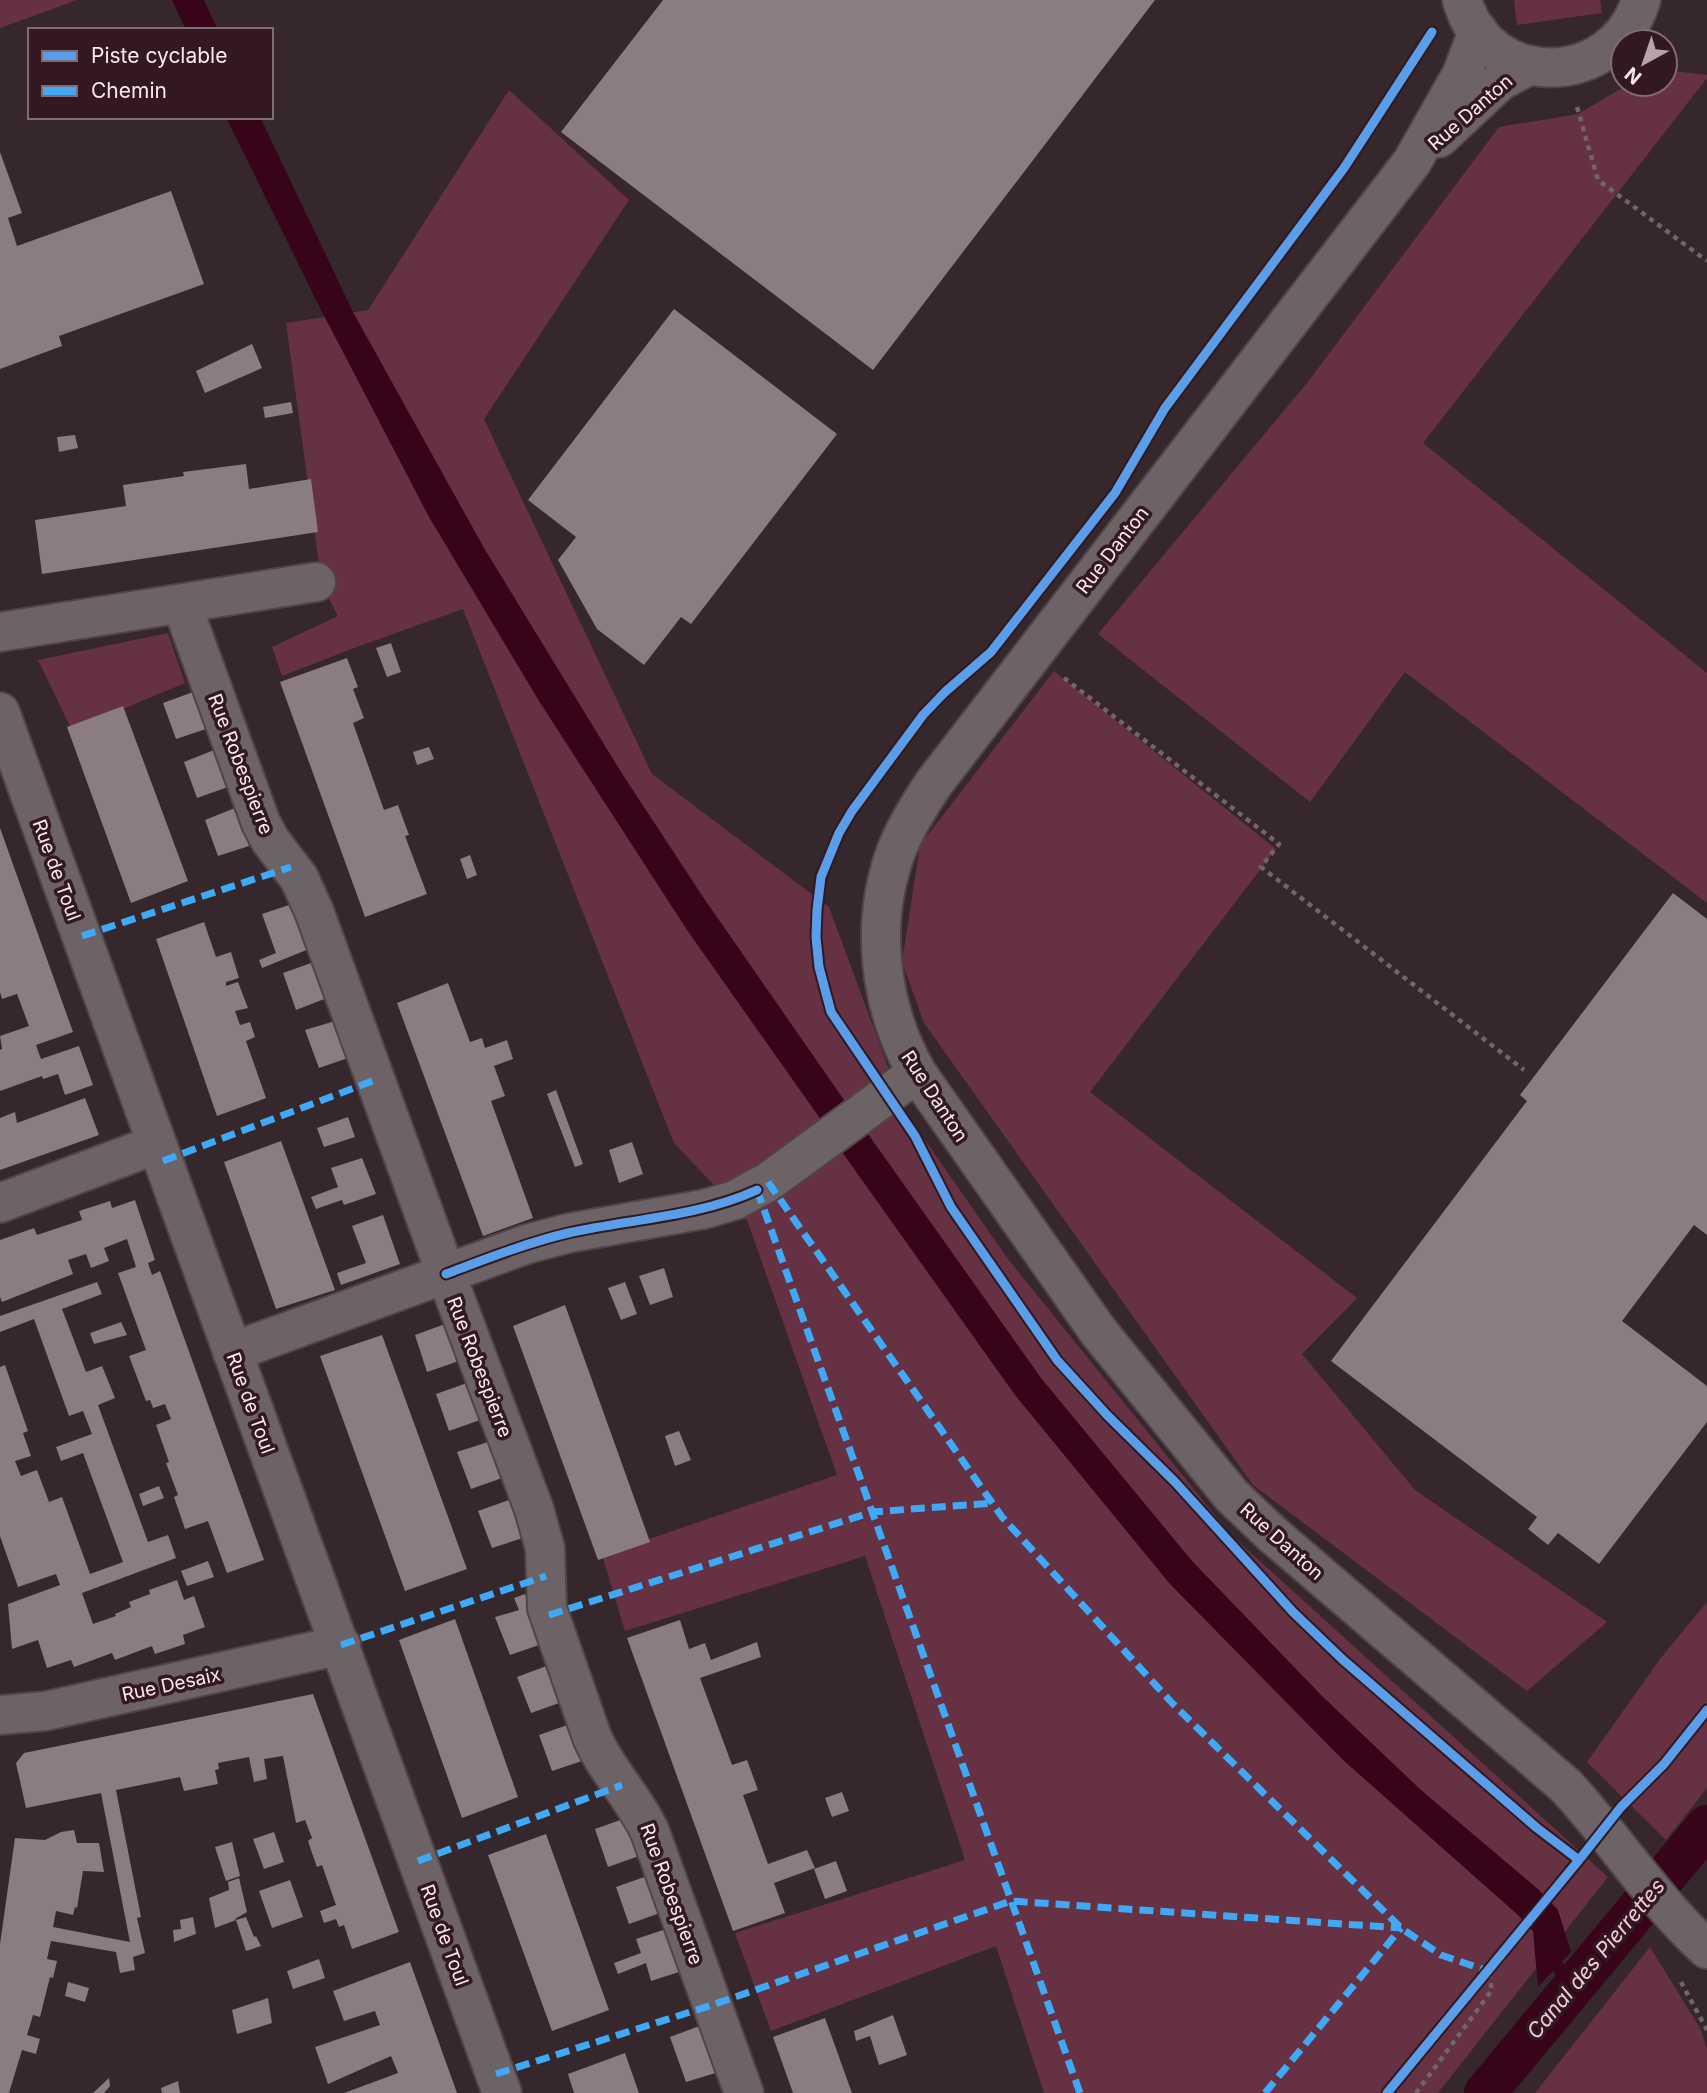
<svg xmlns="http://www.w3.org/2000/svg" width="1707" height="2093" font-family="Inter,sans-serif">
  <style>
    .green { fill: #663142 }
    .water { fill: #37041a }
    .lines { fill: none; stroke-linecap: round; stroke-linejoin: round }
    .stream { stroke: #37041a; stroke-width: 12 }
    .canal { stroke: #37041a; stroke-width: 42 }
    .building { fill: #8a7c80 }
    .minor-casing { stroke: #514448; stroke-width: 42 }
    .path { stroke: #716568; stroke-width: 4.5; stroke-dasharray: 5 5; stroke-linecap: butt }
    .minor { stroke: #6d6265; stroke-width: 38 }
    .quiet { stroke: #3fa9f5; stroke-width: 7; stroke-dasharray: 14 7; stroke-linecap: butt }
    .cycleway-casing { stroke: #321820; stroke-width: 13 }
    .cycleway { stroke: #5a9eea; stroke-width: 9 }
    .labels { text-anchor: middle; stroke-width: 7; stroke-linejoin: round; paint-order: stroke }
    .street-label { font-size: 19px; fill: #fbe8ec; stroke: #321820 }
    .water-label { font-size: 21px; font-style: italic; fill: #f4cbd6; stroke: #321820 }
  </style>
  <rect width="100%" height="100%" fill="#36272c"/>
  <path class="green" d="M 0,0 L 77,0 L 0,28 Z
    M 1514,0 L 1600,0 L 1602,13 L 1517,25 Z
    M 1665,70 L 1707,75 L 1707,78 L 1423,443 L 1707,673 L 1707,903 L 1405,672 L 1310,802 L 1098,634 L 1307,383 L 1499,127 L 1578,114 L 1629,84 L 1665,84 Z
    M 509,90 L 629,200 L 484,419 L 652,774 L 829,907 L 904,1110 L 1008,1259 L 1230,1534 L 1608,1877 L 1438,2093 L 1044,2093 L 996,1946 L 771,2031 L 735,1933 L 965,1860 L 865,1556 L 625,1631 L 602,1555 L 837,1475 L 747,1220 L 674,1143 L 463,609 L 354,648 L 282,676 L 272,647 L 338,616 L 322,586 L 286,323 L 368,310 Z
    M 168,633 L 185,683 L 72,730 L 38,660 Z
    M 1054,671 L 1276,849 L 1090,1092 L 1357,1298 L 1302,1354 L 1415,1490 L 1607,1622 L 1527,1691 L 1253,1485 L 924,1023 L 902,962 L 920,845 Z
    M 1707,1602 L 1707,1788 L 1666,1840 L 1587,1762 L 1660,1659 Z
    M 1650,1947 L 1700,2028 L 1707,2049 L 1707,2093 L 1535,2093 Z"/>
  <path class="water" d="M 172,0 L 204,0 L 218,30 L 186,30 Z
    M 226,117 L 260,117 L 353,312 L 484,548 L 621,772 L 703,897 L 851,1110 L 826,1127 L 687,930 L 539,701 L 429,517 L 319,306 Z
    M 868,1134 L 1041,1378 L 1192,1561 L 1322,1696 L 1421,1790 L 1539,1890 L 1558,1910 L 1571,1952 L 1538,1987 L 1533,1931 L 1518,1915 L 1343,1760 L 1170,1584 L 1015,1395 L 842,1152 Z"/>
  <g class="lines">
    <path class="stream" d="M 1551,1954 L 1571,1990"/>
    <path class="canal" d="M 1485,2093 L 1707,1826"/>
  </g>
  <path class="building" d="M 663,0 L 1155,0 L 873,370 L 561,132 Z
    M 0,152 L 22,213 L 8,218 L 17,246 L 171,191 L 204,284 L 59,336 L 62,346 L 0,369 Z
    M 674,309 L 837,434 L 691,624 L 681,617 L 644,665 L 597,629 L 558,560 L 576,537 L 528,500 Z
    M 252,344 L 262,368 L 205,393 L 196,371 Z
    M 291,402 L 293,413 L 265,418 L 263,407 Z
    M 75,435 L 78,448 L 59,452 L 57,437 Z
    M 246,464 L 249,489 L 311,479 L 318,532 L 42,574 L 35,520 L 126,506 L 123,485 L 184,476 L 183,472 Z
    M 391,643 L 401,672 L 387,677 L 376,648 Z
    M 347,658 L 358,687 L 353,689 L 364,718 L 353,723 L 384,810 L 398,805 L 409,835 L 405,836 L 427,894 L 365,917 L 280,682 Z
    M 193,692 L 206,729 L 176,739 L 163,703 Z
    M 123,706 L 188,881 L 131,903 L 67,727 Z
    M 429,747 L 434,759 L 417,765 L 413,752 Z
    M 214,750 L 228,787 L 197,798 L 184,762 Z
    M 235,808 L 249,846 L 218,856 L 205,820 Z
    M 0,828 L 73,1032 L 36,1045 L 41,1059 L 79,1046 L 93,1085 L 65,1095 L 58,1074 L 43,1079 L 42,1076 L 0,1091 L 0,1050 L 2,1049 L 0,1036 L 29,1026 L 17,994 L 2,999 L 0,992 Z
    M 470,855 L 477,875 L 467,879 L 460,859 Z
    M 1673,893 L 1707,919 L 1707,1235 L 1694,1225 L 1622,1321 L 1707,1386 L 1707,1422 L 1599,1564 L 1558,1533 L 1548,1545 L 1528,1529 L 1537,1517 L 1331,1361 L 1527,1101 L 1520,1095 Z
    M 292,904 L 309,949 L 262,968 L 259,960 L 276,953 L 262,914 Z
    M 204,922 L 216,957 L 231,952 L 239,978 L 226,982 L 226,986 L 238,982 L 248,1008 L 235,1011 L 240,1025 L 250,1022 L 255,1037 L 246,1041 L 266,1098 L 217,1116 L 156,939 Z
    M 314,962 L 327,998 L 296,1010 L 283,973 Z
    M 448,983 L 470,1042 L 482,1038 L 485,1048 L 507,1040 L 513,1059 L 494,1066 L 505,1096 L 491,1101 L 533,1218 L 483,1236 L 397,1003 Z
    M 335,1021 L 348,1058 L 319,1068 L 305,1030 Z
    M 556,1090 L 583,1164 L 575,1167 L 547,1094 Z
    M 85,1098 L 99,1135 L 0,1170 L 0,1118 L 15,1112 L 17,1123 Z
    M 348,1117 L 355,1137 L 324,1147 L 317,1128 Z
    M 281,1141 L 335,1290 L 276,1309 L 224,1162 Z
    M 632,1142 L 643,1174 L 619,1183 L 609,1150 Z
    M 362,1158 L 376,1194 L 344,1205 L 342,1200 L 316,1209 L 311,1197 L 338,1187 L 331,1168 Z
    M 135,1200 L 155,1260 L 148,1263 L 152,1275 L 160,1271 L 264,1560 L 227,1573 L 208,1521 L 185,1529 L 174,1497 L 178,1495 L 166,1463 L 169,1462 L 156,1425 L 171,1419 L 165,1404 L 153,1408 L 150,1400 L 146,1401 L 129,1356 L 146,1350 L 118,1273 L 136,1267 L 127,1239 L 104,1248 L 109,1261 L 91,1268 L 86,1254 L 68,1260 L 73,1274 L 2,1302 L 0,1297 L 0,1240 L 34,1228 L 37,1235 L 82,1220 L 79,1211 L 110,1201 L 112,1208 Z
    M 383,1215 L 400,1264 L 341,1285 L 337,1273 L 366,1263 L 352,1226 Z
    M 664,1268 L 673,1297 L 650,1305 L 639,1276 Z
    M 97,1282 L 102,1294 L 62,1309 L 86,1372 L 102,1366 L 115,1398 L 98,1405 L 148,1542 L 168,1535 L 176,1558 L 82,1593 L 93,1624 L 116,1616 L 115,1614 L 131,1607 L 129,1602 L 150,1594 L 149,1590 L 177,1580 L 184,1600 L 194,1596 L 205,1627 L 183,1635 L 185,1644 L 155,1654 L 152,1646 L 115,1660 L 112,1653 L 74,1667 L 71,1660 L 47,1668 L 38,1640 L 12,1649 L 8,1604 L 60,1585 L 56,1574 L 18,1587 L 0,1536 L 0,1367 L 5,1365 L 28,1431 L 23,1433 L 31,1456 L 15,1461 L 21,1476 L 37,1470 L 49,1502 L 62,1497 L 90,1574 L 123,1562 L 83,1453 L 61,1461 L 56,1447 L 92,1434 L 83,1411 L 69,1416 L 34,1319 L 0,1332 L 0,1316 Z
    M 625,1282 L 637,1314 L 621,1320 L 608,1288 Z
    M 565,1305 L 650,1542 L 598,1560 L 513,1326 Z
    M 121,1322 L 127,1335 L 94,1344 L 90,1333 Z
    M 445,1324 L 459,1361 L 427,1372 L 415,1335 Z
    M 382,1335 L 467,1569 L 405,1591 L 320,1356 Z
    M 467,1383 L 480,1420 L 449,1431 L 436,1394 Z
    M 679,1431 L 691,1460 L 675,1466 L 665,1436 Z
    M 488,1442 L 502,1478 L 471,1489 L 457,1452 Z
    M 159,1486 L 164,1498 L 143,1506 L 139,1494 Z
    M 509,1500 L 523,1538 L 492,1548 L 478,1511 Z
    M 208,1561 L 214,1577 L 187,1586 L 181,1571 Z
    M 525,1594 L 542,1644 L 510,1655 L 495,1617 L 519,1610 L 514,1598 Z
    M 455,1619 L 518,1797 L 462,1818 L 399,1640 Z
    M 680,1620 L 689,1649 L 705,1643 L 711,1660 L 757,1642 L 761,1657 L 700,1678 L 732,1765 L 747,1760 L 758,1790 L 743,1795 L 768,1864 L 807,1850 L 815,1868 L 774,1883 L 785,1913 L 733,1931 L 627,1638 Z
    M 549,1665 L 562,1702 L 531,1713 L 517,1677 Z
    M 313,1694 L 399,1932 L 352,1949 L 344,1925 L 339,1927 L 336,1919 L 324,1923 L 320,1911 L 336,1905 L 322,1865 L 317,1867 L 312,1853 L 308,1841 L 312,1838 L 305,1820 L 296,1823 L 283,1756 L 264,1759 L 267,1779 L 254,1782 L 249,1757 L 218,1763 L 219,1769 L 215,1770 L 218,1784 L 184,1791 L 180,1777 L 116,1790 L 141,1917 L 137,1918 L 145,1953 L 133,1957 L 135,1970 L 120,1973 L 116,1952 L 51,1941 L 47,1959 L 57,1961 L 53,1978 L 50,1977 L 40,2017 L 33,2015 L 27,2035 L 40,2039 L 36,2054 L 22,2050 L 9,2093 L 0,2093 L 0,1944 L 15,1838 L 45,1840 L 61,1832 L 74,1830 L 77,1843 L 99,1843 L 104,1872 L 83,1871 L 77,1908 L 75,1907 L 73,1915 L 56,1911 L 53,1927 L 130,1942 L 101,1793 L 26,1808 L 16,1763 L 24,1753 Z
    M 570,1724 L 582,1761 L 552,1771 L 539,1735 Z
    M 842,1792 L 849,1811 L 832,1817 L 825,1798 Z
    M 626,1818 L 639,1856 L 608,1867 L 595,1829 Z
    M 274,1832 L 284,1862 L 264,1869 L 253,1839 Z
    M 546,1834 L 609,2010 L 552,2031 L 488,1855 Z
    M 232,1842 L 240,1876 L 226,1881 L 215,1847 Z
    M 836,1861 L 847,1891 L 825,1899 L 814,1869 Z
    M 647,1876 L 660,1913 L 629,1924 L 616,1887 Z
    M 239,1878 L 247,1912 L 235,1919 L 236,1920 L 246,1917 L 254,1937 L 256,1936 L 261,1946 L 246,1951 L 236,1920 L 215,1928 L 209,1898 L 229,1890 L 228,1882 Z
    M 290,1880 L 303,1917 L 272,1928 L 259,1891 Z
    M 193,1917 L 196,1934 L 174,1942 L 173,1930 L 181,1929 L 180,1920 Z
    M 666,1929 L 682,1971 L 651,1981 L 646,1963 L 618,1974 L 614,1963 L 641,1953 L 636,1939 Z
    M 319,1959 L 325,1978 L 293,1989 L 287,1971 Z
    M 410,1962 L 457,2093 L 344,2093 L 398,2073 L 391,2056 L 328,2084 L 315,2047 L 380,2025 L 375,2011 L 344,2021 L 333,1991 Z
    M 68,1982 L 89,1988 L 85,2002 L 65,1996 Z
    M 268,1998 L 272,2023 L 237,2034 L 232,2010 Z
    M 893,2015 L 907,2055 L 879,2065 L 870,2036 L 856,2041 L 854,2031 Z
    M 825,2018 L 852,2093 L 793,2093 L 773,2037 Z
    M 702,2025 L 719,2072 L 686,2082 L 670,2037 Z
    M 625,2053 L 639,2093 L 574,2093 L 568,2074 Z
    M 109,2078 L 110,2086 L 104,2093 L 93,2093 Z
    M 178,2081 L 180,2093 L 162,2093 L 161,2088 Z"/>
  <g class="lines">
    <defs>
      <path id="minor" d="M 1462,0 C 1488,91 1614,89 1641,0
        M 1478,31 L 1462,74 L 1412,162 L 934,783 C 920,804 906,826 897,849 C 869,922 879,1006 917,1073 L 1098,1331 L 1232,1496 L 1272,1534 L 1566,1786 C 1615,1839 1654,1901 1707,1949
        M 1439,138 L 1500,81 L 1530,65
        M 182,605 L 261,823 L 270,840 L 299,878 L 314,911 L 446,1274 L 534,1509 L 545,1548 L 547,1608 L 592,1737 C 607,1772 634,1797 650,1832 L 744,2093
        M 0,632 L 316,582
        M 0,712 L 502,2093
        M 0,1203 L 157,1144
        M 232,1352 L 527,1244 L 569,1233 L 705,1209 L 735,1200 L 768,1182 L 917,1073
        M 0,1715 L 46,1711 L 341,1645"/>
    </defs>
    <use href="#minor" class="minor-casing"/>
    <path class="path" d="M 1577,107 L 1598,180 L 1707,261
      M 1064,678 L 1279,844 L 1261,867 L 1524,1070
      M 1681,1982 L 1707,2030
      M 1416,2093 L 1492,1990 L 1488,1971"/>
    <use href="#minor" class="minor"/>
    <path class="quiet" d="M 82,936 L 291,867
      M 163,1161 L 375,1080
      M 768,1182 L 1002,1517 L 1173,1704 L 1401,1928 L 1441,1955 L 1488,1971
      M 757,1190 L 1080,2093
      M 549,1615 L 872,1512 L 993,1503
      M 341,1645 L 546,1576
      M 418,1861 L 622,1785
      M 496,2074 L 712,2005 L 1011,1901 L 1401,1928
      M 1265,2093 L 1401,1928"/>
    <defs>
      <path id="cycleway" d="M 1432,32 L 1344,168 L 1165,408 L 1115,493 L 991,652 L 945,692 L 923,715 L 852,811 L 839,833 L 821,877 L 817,910 L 816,937 L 819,967 L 831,1012 L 915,1136 L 951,1207 L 1057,1360 L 1107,1415 L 1175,1482 L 1293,1612 L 1342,1659 L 1537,1828 L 1579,1860
        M 446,1274 C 486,1259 526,1243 568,1233 C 631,1219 698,1217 757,1190
        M 1387,2093 L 1579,1860 L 1621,1807 L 1664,1764 L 1707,1710"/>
    </defs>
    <use href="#cycleway" class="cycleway-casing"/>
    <use href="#cycleway" class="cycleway"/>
  </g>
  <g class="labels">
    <g class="street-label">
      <text transform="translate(1470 112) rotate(-41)" y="7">Rue Danton</text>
      <text transform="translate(1112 550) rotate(-52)" y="7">Rue Danton</text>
      <text transform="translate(241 764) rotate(69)" y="7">Rue Robespierre</text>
      <text transform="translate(57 870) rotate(70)" y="7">Rue de Toul</text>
      <text transform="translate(935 1096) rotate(57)" y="7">Rue Danton</text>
      <text transform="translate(480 1367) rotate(69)" y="7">Rue Robespierre</text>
      <text transform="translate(251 1403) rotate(70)" y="7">Rue de Toul</text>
      <text transform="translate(1282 1541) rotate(42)" y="7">Rue Danton</text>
      <text transform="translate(171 1684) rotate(-12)" y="7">Rue Desaix</text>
      <text transform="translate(672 1894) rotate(70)" y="7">Rue Robespierre</text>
      <text transform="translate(445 1935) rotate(70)" y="7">Rue de Toul</text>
    </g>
    <g class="water-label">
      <text transform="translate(1596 1959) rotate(-50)" y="7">Canal des Pierrettes</text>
    </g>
  </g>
  <rect x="28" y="28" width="245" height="91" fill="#321820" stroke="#826b72" stroke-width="2"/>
  <rect x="42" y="51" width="35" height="10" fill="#5a9eea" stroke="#826b72" stroke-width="2"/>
  <text x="91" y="63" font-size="21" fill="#fbe8ec">Piste cyclable</text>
  <rect x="42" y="86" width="35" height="10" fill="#3fa9f5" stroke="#826b72" stroke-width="2"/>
  <text x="91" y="98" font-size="21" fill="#fbe8ec">Chemin</text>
  <g transform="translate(1644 63) rotate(220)"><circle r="33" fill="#321820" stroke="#826b72" stroke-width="2"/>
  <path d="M0-5L12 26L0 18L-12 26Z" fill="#b6a4a9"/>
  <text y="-10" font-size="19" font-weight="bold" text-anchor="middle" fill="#fbe8ec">N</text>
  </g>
</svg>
